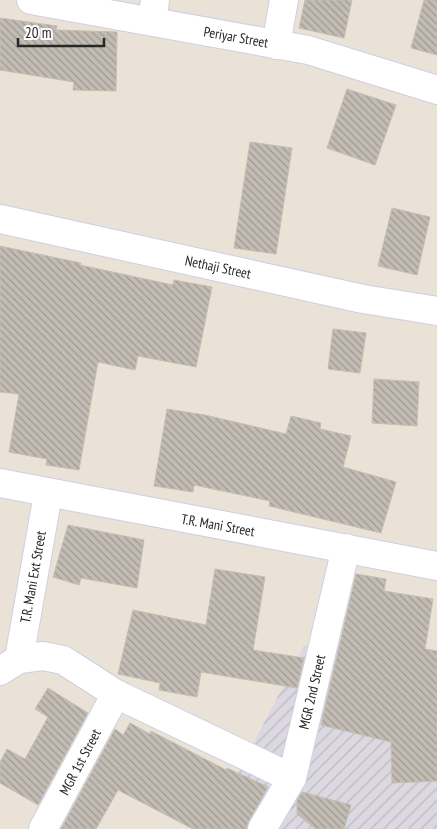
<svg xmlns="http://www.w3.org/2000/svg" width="437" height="829" font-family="'PT Sans Narrow',sans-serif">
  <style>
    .industrial { fill: url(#industrial-furrows) }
    .building { fill: url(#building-back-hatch); stroke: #c6beb1 }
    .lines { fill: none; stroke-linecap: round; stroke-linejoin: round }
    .minor-casing { stroke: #ccd0e1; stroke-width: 30 }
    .minor { stroke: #fff; stroke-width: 28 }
    .labels { text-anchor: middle; stroke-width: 5; stroke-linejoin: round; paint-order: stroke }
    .street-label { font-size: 14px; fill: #272727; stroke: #fff }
  </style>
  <defs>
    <pattern id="industrial-furrows" width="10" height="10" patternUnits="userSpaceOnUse" patternTransform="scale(1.25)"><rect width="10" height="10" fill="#dbd8e2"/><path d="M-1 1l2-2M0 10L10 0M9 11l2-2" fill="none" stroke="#bcb9c2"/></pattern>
    <pattern id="building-back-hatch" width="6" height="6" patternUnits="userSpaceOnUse" patternTransform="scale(1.25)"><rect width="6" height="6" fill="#c2bcb4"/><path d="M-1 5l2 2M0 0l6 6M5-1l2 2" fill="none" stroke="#9e9992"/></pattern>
  </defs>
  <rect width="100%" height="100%" fill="#ebe2d7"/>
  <path class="industrial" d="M 304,646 L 437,656 L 437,829 L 209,829 Z"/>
  <path class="building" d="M 305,0 L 352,0 L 344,38 L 299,28 Z
    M 424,0 L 437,0 L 437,55 L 411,48 Z
    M 0,18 L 57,26 L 56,30 L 117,32 L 116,91 L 73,90 L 74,82 L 0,70 Z
    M 347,89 L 396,105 L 375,165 L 327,148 Z
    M 250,142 L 292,148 L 276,254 L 234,248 Z
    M 392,208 L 430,217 L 417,275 L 378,266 Z
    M 0,246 L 81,263 L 80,265 L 173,285 L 174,280 L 212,287 L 196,367 L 138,356 L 135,370 L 98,362 L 79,470 L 46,465 L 47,459 L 9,452 L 19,394 L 0,392 Z
    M 333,329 L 366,333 L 360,373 L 328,369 Z
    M 374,379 L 419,382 L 417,426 L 372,423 Z
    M 167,409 L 205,415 L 286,434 L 291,416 L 321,423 L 320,429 L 351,436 L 343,467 L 396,482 L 381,533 L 269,506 L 270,501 L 194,485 L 193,492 L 154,486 Z
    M 68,525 L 144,540 L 137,588 L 81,578 L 79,585 L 53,577 Z
    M 215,569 L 265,577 L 253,650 L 304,658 L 297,688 L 201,672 L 197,697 L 159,690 L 160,683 L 118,674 L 133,610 L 206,625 Z
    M 356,574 L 386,579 L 384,591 L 433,599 L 425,649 L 437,651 L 437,781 L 392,783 L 391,742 L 321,725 Z
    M 48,688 L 88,713 L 38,805 L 0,783 L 0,762 L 7,749 L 25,759 L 48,717 L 35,709 Z
    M 130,723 L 150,734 L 151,731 L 226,770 L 227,768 L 268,787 L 249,821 L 246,829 L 193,829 L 118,790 L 96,829 L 61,829 L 115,729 L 123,735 Z
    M 302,792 L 351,805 L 344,829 L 315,829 L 297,814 L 297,800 Z"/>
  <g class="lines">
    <defs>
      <path id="minor" d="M 31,0 L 308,50 L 437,90
        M 152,22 L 155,0
        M 276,45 L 284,0
        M 0,219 L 363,299 L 437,311
        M 0,483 L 437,566
        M 19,659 L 48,494
        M 0,671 L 19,659 L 43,656 L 63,660 L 116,694 L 292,778
        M 43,829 L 116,694
        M 262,829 L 292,778 L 346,548"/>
    </defs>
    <use href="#minor" class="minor-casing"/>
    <use href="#minor" class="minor"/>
  </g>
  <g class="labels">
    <g class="street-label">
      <text transform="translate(236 37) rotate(10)" y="5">Periyar Street</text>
      <text transform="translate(218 267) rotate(12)" y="5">Nethaji Street</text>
      <text transform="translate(218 525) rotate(10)" y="5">T.R. Mani Street</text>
      <text transform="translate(33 577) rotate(-80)" y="5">T.R. Mani Ext Street</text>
      <text transform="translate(312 692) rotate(-77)" y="5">MGR 2nd Street</text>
      <text transform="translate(80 762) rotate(-62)" y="5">MGR 1st Street</text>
    </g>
  </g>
  <path d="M18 38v8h86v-8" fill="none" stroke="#272727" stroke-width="2.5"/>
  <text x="25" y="38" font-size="15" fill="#272727" stroke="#ffffff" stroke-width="4" paint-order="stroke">20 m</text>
</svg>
